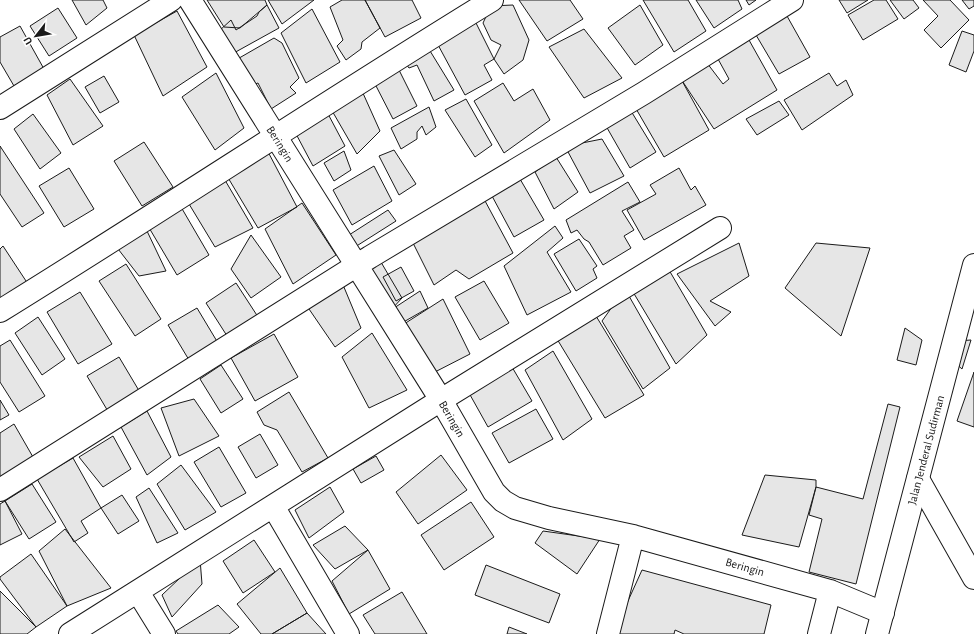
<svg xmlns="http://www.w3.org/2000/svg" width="974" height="634" font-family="'Alegreya Sans',sans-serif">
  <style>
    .building { fill: #e6e6e6; stroke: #1a1a1a }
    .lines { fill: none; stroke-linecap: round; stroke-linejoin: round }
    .minor-casing { stroke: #1a1a1a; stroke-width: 24 }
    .major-casing { stroke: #1a1a1a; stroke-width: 24 }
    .minor { stroke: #fff; stroke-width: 22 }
    .major { stroke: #fff; stroke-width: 22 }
    .labels { text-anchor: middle; stroke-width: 3; stroke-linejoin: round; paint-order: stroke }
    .street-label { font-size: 12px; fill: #1a1a1a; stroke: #fff }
  </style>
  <rect width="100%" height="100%" fill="#fff"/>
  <path class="building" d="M 72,0 L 103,0 L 107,8 L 86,25 Z
    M 207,0 L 265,0 L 267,5 L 240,28 L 224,27 Z
    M 268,0 L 314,0 L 282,24 Z
    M 342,0 L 365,0 L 380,28 L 362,42 L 361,49 L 346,60 L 337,46 L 343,40 L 330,7 Z
    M 365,0 L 412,0 L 421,18 L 385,37 Z
    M 519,0 L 570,0 L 583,19 L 547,41 Z
    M 643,0 L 688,0 L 706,31 L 674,52 Z
    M 696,0 L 738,0 L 742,9 L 714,28 Z
    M 746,0 L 756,0 L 749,5 Z
    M 839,0 L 868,0 L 847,13 Z
    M 874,0 L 886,0 L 898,19 L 863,40 L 848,15 Z
    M 890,0 L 913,0 L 919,8 L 904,19 Z
    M 923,0 L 950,0 L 969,20 L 941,48 L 924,30 L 938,16 Z
    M 962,0 L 974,0 L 974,6 L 969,9 Z
    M 267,5 L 279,28 L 232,54 L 219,31 L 231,20 L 236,30 L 257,16 L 259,12 Z
    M 513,5 L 529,40 L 523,60 L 504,74 L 494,59 L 501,45 L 491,40 L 483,23 L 491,6 Z
    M 640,5 L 663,45 L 635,65 L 608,28 Z
    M 58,8 L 77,38 L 49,56 L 30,26 Z
    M 312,9 L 340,62 L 306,83 L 281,33 Z
    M 177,11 L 207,67 L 163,96 L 134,35 Z
    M 787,16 L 810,57 L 779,74 L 756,35 Z
    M 476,23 L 494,59 L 484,65 L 492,80 L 465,95 L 437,43 Z
    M 20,26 L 44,69 L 14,86 L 0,62 L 0,37 Z
    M 584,29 L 622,78 L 584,98 L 549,47 Z
    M 962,31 L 974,35 L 974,51 L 966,72 L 949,65 Z
    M 274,38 L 282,43 L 299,78 L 290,87 L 296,93 L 271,109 L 258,83 L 249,86 L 234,61 Z
    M 749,40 L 777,90 L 714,129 L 681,79 L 707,63 L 723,84 L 729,79 L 718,59 Z
    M 427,46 L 454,90 L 434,101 L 417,65 L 409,68 L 401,57 Z
    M 398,68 L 417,106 L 393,119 L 374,82 Z
    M 216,73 L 244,128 L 215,150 L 182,97 Z
    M 829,73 L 837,86 L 846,80 L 853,95 L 802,130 L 784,100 Z
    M 104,76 L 119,102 L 100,113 L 85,87 Z
    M 70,79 L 103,126 L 73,145 L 47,95 Z
    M 681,79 L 709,130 L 664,157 L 635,107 Z
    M 503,83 L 514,101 L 533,89 L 550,120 L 504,153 L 474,101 Z
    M 362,91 L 380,131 L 357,154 L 331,109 Z
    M 466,99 L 492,145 L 475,157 L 445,110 Z
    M 779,101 L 789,115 L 757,135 L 746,119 Z
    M 429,107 L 436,127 L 426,135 L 422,126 L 417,132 L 417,139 L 401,149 L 391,128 Z
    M 631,111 L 656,152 L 630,168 L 606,126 Z
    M 327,112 L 345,146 L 313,166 L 295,132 Z
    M 33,114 L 61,153 L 40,169 L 14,129 Z
    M 602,139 L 624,176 L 590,193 L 567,150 L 582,143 Z
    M 144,142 L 173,187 L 142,206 L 114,161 Z
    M 0,146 L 44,213 L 22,227 L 0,194 Z
    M 266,148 L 297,207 L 258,228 L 227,176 Z
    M 394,150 L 416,184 L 399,195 L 379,156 Z
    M 344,151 L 351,170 L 334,181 L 324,163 Z
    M 556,157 L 578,192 L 554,209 L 535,172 Z
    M 374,166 L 392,201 L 352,225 L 333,190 Z
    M 69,168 L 94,209 L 64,227 L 39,186 Z
    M 679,168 L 691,190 L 695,186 L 706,205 L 644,240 L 627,210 L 656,194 L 650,185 Z
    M 222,175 L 253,228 L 215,247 L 186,199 Z
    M 520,179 L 544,220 L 514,237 L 492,196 Z
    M 628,182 L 640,202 L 622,211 L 634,230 L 624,236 L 631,248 L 603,265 L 589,242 L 584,239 L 577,230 L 571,233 L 566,220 Z
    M 484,199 L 513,253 L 469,279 L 456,270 L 434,285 L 413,243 Z
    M 302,203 L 336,255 L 293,284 L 265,229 Z
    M 181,207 L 209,255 L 177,275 L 148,226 Z
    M 388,210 L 396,221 L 355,247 L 349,235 Z
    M 555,226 L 563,238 L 547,252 L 571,292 L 527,315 L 504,266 Z
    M 147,231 L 166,271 L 139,276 L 115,245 Z
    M 251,235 L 281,277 L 251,298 L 231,269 Z
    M 579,239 L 597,266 L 593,269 L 597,278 L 576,291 L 554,254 Z
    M 739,243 L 749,276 L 710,301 L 731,312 L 715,326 L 677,274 Z
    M 816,243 L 870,248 L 841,336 L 785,288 Z
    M 3,246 L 28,284 L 0,301 L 0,249 Z
    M 378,257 L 402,298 L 391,310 L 368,269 Z
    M 126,264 L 161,319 L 135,336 L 99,281 Z
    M 401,267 L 414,291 L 396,301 L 383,277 Z
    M 669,270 L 707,335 L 676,364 L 633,292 Z
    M 341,280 L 361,328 L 335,347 L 309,309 Z
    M 484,281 L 509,323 L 480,340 L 455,297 Z
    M 236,283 L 260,320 L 229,339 L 206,303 Z
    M 625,289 L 670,368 L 643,389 L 602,321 Z
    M 420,291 L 428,308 L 400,324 L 391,310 Z
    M 80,292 L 112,344 L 78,364 L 47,312 Z
    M 443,299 L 470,354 L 431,374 L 401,326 Z
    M 197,308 L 218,343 L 189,360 L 168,325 Z
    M 596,316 L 644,395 L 605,418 L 557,339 Z
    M 38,317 L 65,359 L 42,375 L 15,333 Z
    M 905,328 L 922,340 L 916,365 L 897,360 Z
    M 372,333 L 407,390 L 369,408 L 342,357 Z
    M 274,334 L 298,377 L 255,401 L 231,358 Z
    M 10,340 L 45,396 L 19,412 L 0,382 L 0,346 Z
    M 971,340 L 962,369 L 953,361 L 956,341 Z
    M 553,351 L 592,419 L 563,440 L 525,370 Z
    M 119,357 L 141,394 L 109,413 L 87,376 Z
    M 221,365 L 243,399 L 221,413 L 200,379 Z
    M 512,367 L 532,401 L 488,427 L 469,393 Z
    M 974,372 L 974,427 L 957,421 Z
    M 289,392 L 328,458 L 302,472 L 277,430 L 264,425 L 257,412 Z
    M 194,399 L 219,436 L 179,456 L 161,408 Z
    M 0,400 L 9,415 L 0,420 Z
    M 888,404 L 900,407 L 856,584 L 809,572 L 822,519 L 809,515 L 816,487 L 863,499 Z
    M 536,409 L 553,439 L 509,463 L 492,433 Z
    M 147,411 L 171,457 L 147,475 L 121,427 Z
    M 14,424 L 37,464 L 0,486 L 0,433 Z
    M 260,434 L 278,465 L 256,478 L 238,447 Z
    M 113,436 L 131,469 L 103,487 L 79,457 Z
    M 219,447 L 246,493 L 221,507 L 194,462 Z
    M 441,455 L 467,490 L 418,524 L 396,492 Z
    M 376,456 L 384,470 L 361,483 L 353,469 Z
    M 73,458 L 101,508 L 81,521 L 88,533 L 74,542 L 37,479 Z
    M 181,465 L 216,512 L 185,530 L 157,484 Z
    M 765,475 L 816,480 L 816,487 L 799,547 L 742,535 Z
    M 32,484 L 56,522 L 29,539 L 5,501 Z
    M 330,487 L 344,512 L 309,538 L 295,510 Z
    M 149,488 L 178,533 L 157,543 L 136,497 Z
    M 122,495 L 139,521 L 118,534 L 101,508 Z
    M 5,501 L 22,534 L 0,545 L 0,504 Z
    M 471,502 L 494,537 L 444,570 L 421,535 Z
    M 345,526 L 368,550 L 335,569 L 313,545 Z
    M 65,529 L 111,588 L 67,606 L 39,551 Z
    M 543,531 L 600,539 L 577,574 L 535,543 Z
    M 254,540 L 275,572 L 243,593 L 223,561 Z
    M 368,550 L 390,589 L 349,614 L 332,581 Z
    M 31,554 L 67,606 L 36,627 L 0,579 L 0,577 Z
    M 200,559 L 202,584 L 172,617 L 162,595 Z
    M 486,565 L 560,594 L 549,623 L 475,595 Z
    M 280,568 L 307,613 L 272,634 L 261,634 L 237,604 Z
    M 642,570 L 771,605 L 764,634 L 684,634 L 675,630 L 674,634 L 613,634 Z
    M 0,591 L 36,627 L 27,634 L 0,634 Z
    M 402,592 L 427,634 L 375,634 L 363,615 Z
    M 218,605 L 239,627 L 229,634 L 178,634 L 176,631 Z
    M 307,613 L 326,634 L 272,634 Z
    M 509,627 L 527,634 L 507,634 Z"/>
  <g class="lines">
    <defs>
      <path id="minor" d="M 190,0 L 441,400 L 494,492 L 503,501 L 515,508 L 549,518 L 633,536 L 830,591 L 883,613
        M 0,108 L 171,0
        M 0,311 C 165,209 327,101 492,0
        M 918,479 L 974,578
        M 0,490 L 370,257 L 644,93 L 792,0
        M 273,506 L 348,634
        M 138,592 L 164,634
        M 70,634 L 441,400 L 720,228
        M 608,634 L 633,536
        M 819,634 L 830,591"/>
      <path id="major" d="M 877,634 L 974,265"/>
    </defs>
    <use href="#minor" class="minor-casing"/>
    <use href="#major" class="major-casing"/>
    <use href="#minor" class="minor"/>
    <use href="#major" class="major"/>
  </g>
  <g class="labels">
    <g class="street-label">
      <text transform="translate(280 144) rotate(58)" y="4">Beringin</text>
      <text transform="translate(452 419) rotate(60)" y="4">Beringin</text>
      <text transform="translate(926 450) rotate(-75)" y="4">Jalan Jenderal Sudirman</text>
      <text transform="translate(745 567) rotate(16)" y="4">Beringin</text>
    </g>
  </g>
  <g transform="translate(36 36) rotate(239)" stroke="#ffffff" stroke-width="3" paint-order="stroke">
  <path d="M0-3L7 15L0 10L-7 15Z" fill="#1a1a1a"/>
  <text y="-6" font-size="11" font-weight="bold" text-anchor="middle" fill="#1a1a1a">U</text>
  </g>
</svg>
